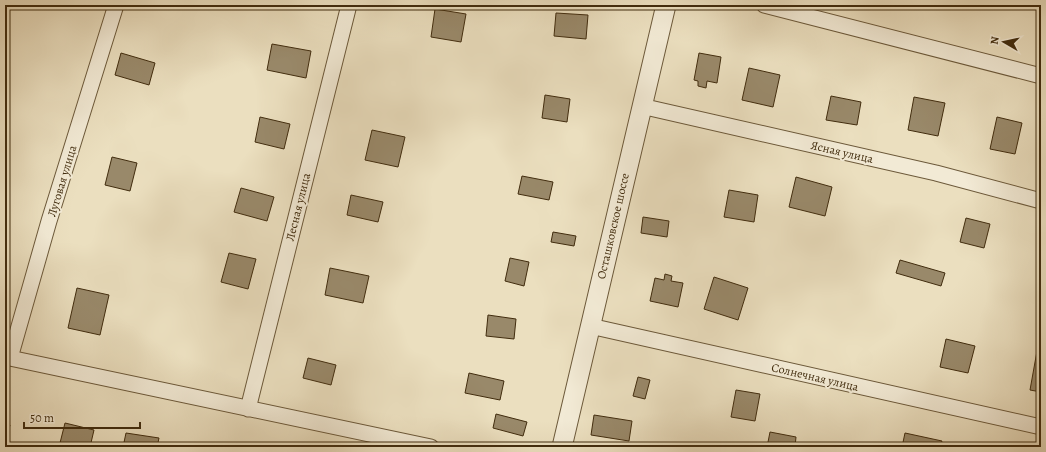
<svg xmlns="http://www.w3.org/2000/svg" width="1046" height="452" font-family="Alegreya,serif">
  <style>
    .building { fill: #99896a; stroke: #412c0e }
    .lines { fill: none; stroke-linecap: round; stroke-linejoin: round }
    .minor-casing { stroke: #6c593a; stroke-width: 17 }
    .tertiary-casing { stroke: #6c593a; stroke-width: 21 }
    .minor { stroke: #f2ead5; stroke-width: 15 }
    .tertiary { stroke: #f2ead5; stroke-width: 19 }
    .labels { text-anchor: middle; stroke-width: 4; stroke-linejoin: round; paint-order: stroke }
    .street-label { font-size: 12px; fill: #412c0e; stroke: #f2ead5 }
  </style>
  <rect width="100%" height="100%" fill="#ebdfbf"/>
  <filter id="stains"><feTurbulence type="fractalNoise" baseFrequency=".005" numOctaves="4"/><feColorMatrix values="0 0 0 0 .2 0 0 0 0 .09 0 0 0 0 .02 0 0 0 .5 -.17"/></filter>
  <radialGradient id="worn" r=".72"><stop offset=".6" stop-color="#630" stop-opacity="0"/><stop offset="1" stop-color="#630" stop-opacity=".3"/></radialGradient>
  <path class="building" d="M 435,9 L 466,14 L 461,42 L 431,37 Z
    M 556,13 L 588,15 L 586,39 L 554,36 Z
    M 272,44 L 311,51 L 306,78 L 267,70 Z
    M 121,53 L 155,63 L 149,85 L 115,75 Z
    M 699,53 L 721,57 L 717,83 L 707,81 L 706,88 L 698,86 L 698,81 L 694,80 Z
    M 749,68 L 780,75 L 773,107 L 742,100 Z
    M 545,95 L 570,99 L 567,122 L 542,118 Z
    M 831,96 L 861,102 L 857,125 L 826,120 Z
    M 914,97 L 945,103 L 938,136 L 908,130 Z
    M 260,117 L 290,124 L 284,149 L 255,142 Z
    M 997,117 L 1022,123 L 1015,154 L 990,149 Z
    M 372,130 L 405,137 L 398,167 L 365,160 Z
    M 112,157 L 137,163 L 130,191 L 105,185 Z
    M 522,176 L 553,182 L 549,200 L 518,194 Z
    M 796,177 L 832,187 L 825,216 L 789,207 Z
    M 241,188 L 274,197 L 267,221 L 234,212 Z
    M 729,190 L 758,195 L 754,222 L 724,217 Z
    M 351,195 L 383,202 L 378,222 L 347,215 Z
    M 643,217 L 669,221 L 667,237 L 641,233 Z
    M 966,218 L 990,224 L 984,248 L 960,242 Z
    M 553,232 L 576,236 L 574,246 L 551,242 Z
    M 229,253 L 256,259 L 248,289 L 221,282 Z
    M 510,258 L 529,262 L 524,286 L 505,281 Z
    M 900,260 L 945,273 L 941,286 L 896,273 Z
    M 330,268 L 369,276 L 363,303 L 325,295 Z
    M 665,274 L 672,276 L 671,281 L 683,283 L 678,307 L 650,301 L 655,278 L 664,280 Z
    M 714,277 L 748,288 L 738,320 L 704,309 Z
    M 77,288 L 109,295 L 100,335 L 68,328 Z
    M 488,315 L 516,319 L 514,339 L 486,336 Z
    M 946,339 L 975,346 L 968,373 L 940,367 Z
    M 1037,351 L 1041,351 L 1041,392 L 1030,390 Z
    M 308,358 L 336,365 L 331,385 L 303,378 Z
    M 469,373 L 504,381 L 500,400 L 465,393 Z
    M 638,377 L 650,380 L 645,399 L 633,396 Z
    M 736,390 L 760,394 L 755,421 L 731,417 Z
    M 496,414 L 527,422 L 523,436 L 493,428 Z
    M 594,415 L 632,421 L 629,441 L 591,435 Z
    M 5,423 L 10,425 L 5,442 Z
    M 65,423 L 94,430 L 90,447 L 59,447 Z
    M 770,432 L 796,437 L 795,447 L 767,447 Z
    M 126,433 L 159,438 L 157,447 L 123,447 Z
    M 905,433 L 942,441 L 940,447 L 902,447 Z"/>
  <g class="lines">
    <defs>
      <path id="minor" d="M 764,5 L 1041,76
        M 641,106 L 936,173 L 1041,201
        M 590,326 L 1041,427
        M 5,357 L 431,447
        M 10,358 L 49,221 L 116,5
        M 248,409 L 349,5"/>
      <path id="tertiary" d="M 562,447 L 666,5"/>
    </defs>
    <use href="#minor" class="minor-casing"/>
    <use href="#tertiary" class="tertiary-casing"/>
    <use href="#minor" class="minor"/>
    <use href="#tertiary" class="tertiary"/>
  </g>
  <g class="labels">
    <g class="street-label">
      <text transform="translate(842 152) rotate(13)" y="4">Ясная улица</text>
      <text transform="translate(62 181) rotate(-73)" y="4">Луговая улица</text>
      <text transform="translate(298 207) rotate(-76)" y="4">Лесная улица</text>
      <text transform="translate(613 226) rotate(-77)" y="4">Осташковское шоссе</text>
      <text transform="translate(815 377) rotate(13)" y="4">Солнечная улица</text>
    </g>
  </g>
  <rect width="1046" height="452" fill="none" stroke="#ebdfbf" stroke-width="20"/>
  <rect x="6" y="6" width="1034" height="440" fill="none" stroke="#412c0e" stroke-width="2"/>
  <rect x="10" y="10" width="1026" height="432" fill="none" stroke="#412c0e"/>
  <g transform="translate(1004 42) rotate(279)" stroke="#f2ead5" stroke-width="3" paint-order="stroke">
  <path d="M0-3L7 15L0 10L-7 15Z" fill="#412c0e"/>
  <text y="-6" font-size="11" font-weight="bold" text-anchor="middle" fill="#412c0e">N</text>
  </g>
  <path d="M24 422v6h116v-6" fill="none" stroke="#412c0e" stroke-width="2"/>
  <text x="30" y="422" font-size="12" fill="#412c0e" stroke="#f2ead5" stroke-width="3" paint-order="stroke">50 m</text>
  <rect width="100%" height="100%" filter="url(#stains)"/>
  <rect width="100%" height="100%" fill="url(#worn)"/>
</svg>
